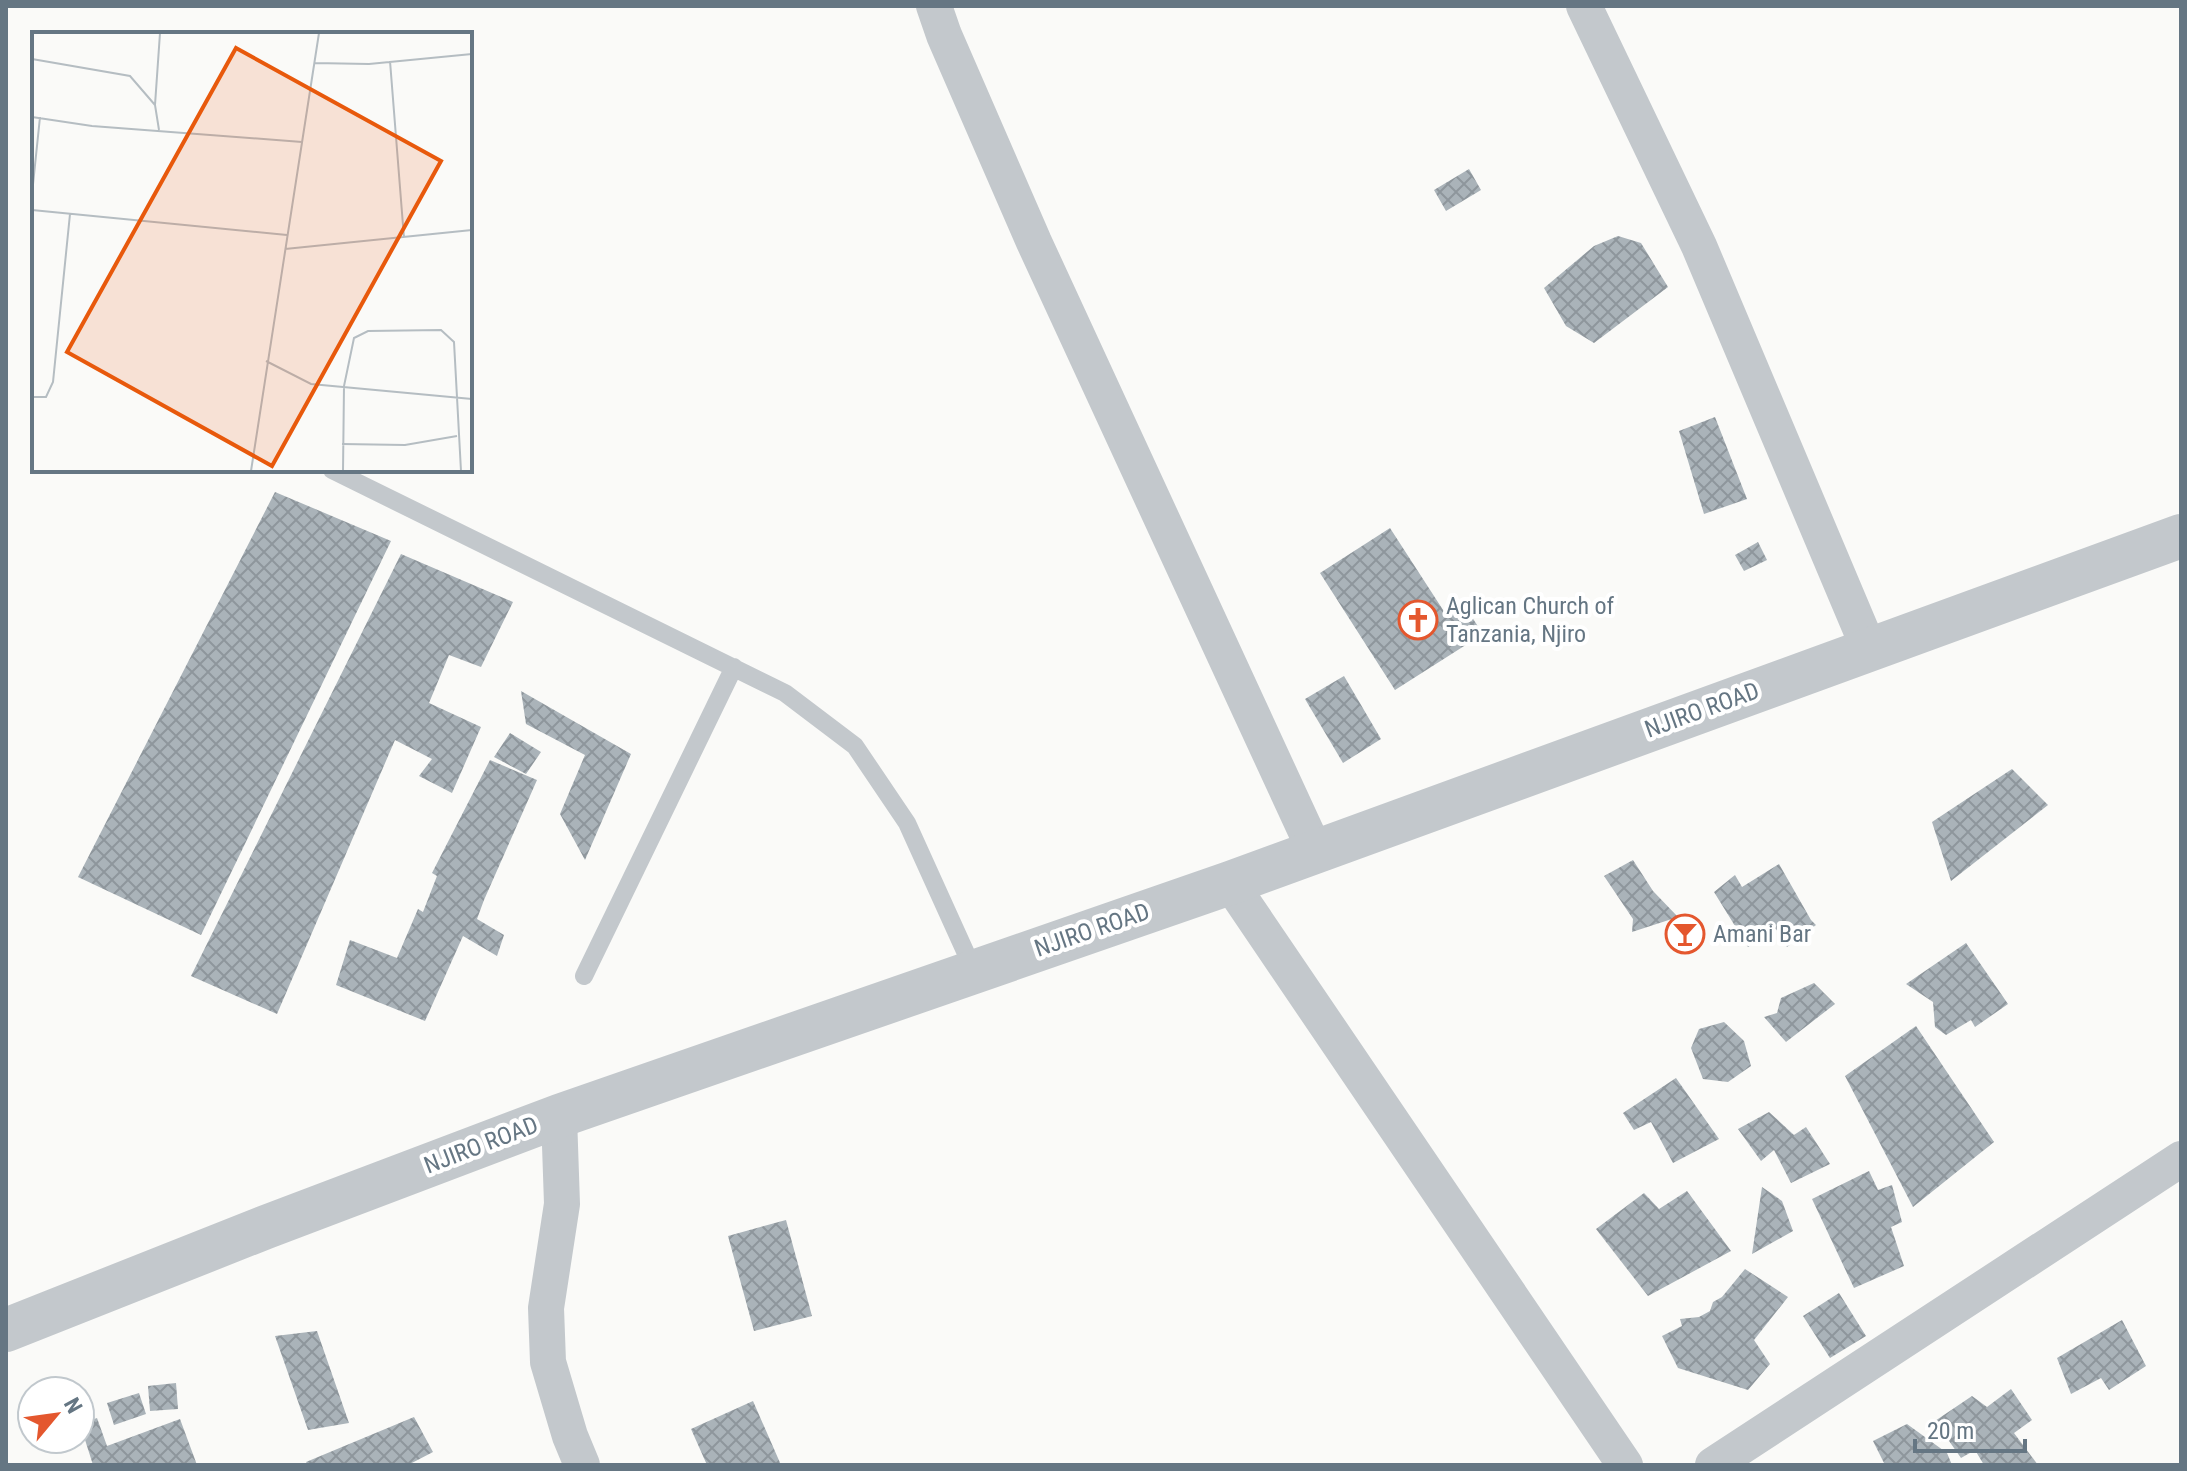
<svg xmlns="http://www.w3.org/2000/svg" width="2187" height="1471" font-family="'Roboto Condensed',sans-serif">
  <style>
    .building { fill: url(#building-cross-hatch) }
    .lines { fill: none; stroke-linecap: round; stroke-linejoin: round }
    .service { stroke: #c3c8cc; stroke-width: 18 }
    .minor { stroke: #c3c8cc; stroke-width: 36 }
    .tertiary { stroke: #c3c8cc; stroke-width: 44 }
    .labels { text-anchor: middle; stroke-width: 8; stroke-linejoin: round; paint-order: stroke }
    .poi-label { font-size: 24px; fill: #657683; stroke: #fff; text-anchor: start }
    .street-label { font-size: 24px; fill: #657683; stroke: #fff }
    .inset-road { fill: none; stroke: #b5bdc2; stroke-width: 2 }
    .view { fill: #e8590c; fill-opacity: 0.15; stroke: #e8590c; stroke-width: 4 }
    .inset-edge { fill: none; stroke: #657683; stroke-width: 4 }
  </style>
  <defs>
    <pattern id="building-cross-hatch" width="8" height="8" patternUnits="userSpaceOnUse" patternTransform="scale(2)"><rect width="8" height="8" fill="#aab3b9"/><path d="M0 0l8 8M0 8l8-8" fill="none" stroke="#8e969c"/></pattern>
  </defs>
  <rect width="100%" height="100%" fill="#fafaf8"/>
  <path class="building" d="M 1469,169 L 1481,190 L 1446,211 L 1434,190 Z
    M 1618,236 L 1641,243 L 1668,287 L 1594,343 L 1566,326 L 1544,288 L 1594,246 Z
    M 1715,417 L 1747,499 L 1704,514 L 1679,431 Z
    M 275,492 L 391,541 L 201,935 L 78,877 Z
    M 1390,528 L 1445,613 L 1462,602 L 1483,634 L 1395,690 L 1320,573 Z
    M 1758,542 L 1767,560 L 1744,571 L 1735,555 Z
    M 401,554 L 513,602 L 481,667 L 449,655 L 429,703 L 481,727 L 452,793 L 419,776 L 432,759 L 395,740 L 277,1014 L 191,976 Z
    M 1344,676 L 1381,739 L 1343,763 L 1305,699 Z
    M 521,691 L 631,754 L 585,860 L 560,814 L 585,755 L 526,724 Z
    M 510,733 L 541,752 L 526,774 L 494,757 Z
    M 490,760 L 537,780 L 484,900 L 477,919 L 504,935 L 497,956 L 463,936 L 425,1021 L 336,985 L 350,940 L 397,958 L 418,909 L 423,912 L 437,876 L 432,873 Z
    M 2012,769 L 2048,805 L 1951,881 L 1932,822 Z
    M 1633,860 L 1653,891 L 1678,917 L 1632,932 L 1633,919 L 1604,876 Z
    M 1779,864 L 1811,920 L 1816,925 L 1787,947 L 1776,929 L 1748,947 L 1714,892 L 1735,875 L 1742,887 Z
    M 1966,943 L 2008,1004 L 1975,1027 L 1971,1020 L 1946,1035 L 1935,1027 L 1933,1002 L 1906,984 Z
    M 1814,983 L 1835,1004 L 1786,1042 L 1764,1017 L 1777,1013 L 1781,998 Z
    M 1724,1022 L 1744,1041 L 1751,1066 L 1728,1082 L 1703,1079 L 1691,1048 L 1699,1029 Z
    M 1916,1026 L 1994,1142 L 1913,1207 L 1845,1076 Z
    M 1676,1078 L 1719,1139 L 1673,1163 L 1651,1122 L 1634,1130 L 1623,1113 Z
    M 1769,1112 L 1794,1135 L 1806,1127 L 1830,1164 L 1791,1183 L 1774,1150 L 1761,1161 L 1738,1129 Z
    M 1869,1171 L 1878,1190 L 1892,1185 L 1902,1222 L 1891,1227 L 1904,1266 L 1854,1288 L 1812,1199 Z
    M 1762,1187 L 1782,1201 L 1793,1231 L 1752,1254 Z
    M 1687,1191 L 1731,1251 L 1648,1296 L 1596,1229 L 1644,1193 L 1659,1209 Z
    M 786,1220 L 812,1316 L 754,1331 L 728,1236 Z
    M 1745,1269 L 1788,1297 L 1754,1340 L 1770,1364 L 1748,1390 L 1678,1368 L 1662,1336 L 1682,1326 L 1680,1319 L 1699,1317 L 1710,1311 L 1713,1302 L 1722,1297 Z
    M 1839,1293 L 1866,1336 L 1830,1358 L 1803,1316 Z
    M 2122,1320 L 2146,1366 L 2109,1390 L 2101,1378 L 2071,1394 L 2057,1358 Z
    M 317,1331 L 349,1423 L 308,1430 L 275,1336 Z
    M 176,1383 L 178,1409 L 150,1411 L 148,1386 Z
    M 2011,1389 L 2032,1420 L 2014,1433 L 2038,1465 L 1984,1465 L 1975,1450 L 1961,1458 L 1935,1421 L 1972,1396 L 1987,1407 Z
    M 139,1393 L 146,1414 L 114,1425 L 107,1403 Z
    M 753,1401 L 781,1465 L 707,1465 L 691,1429 Z
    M 414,1417 L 433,1452 L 408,1465 L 308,1465 L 306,1462 Z
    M 97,1418 L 107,1446 L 180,1419 L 197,1465 L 93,1465 L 80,1424 Z
    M 1907,1424 L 1947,1453 L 1952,1465 L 1879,1465 L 1884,1463 L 1873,1441 Z"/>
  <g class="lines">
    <path class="service" d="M 332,470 L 785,693 L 855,746 L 907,823 L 974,971
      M 584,976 L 734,667"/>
    <path class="minor" d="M 934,6 L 944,35 L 1034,242 L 1315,851
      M 1584,6 L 1699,246 L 1869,649
      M 1230,883 L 1625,1465
      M 559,1116 L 562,1204 L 546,1308 L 548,1362 L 570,1436 L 582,1465
      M 1713,1465 L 2181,1159"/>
    <path class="tertiary" d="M 6,1330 L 266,1227 L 559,1116 L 1230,883 L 2181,536"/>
  </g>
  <defs>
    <symbol id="church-ring" viewBox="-11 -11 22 22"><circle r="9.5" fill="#fff" stroke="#e4572e" stroke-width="1.5"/><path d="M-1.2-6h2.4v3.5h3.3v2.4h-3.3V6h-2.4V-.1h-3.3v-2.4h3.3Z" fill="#e4572e"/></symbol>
    <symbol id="bar-ring" viewBox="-11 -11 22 22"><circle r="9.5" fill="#fff" stroke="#e4572e" stroke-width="1.5"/><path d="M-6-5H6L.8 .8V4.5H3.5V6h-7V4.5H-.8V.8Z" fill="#e4572e"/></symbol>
  </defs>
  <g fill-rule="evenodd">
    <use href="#church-ring" x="1396" y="598" width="44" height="44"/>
    <use href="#bar-ring" x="1663" y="912" width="44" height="44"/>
  </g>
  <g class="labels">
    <g class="poi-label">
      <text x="1446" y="614">Aglican Church of<tspan x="1446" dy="28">Tanzania, Njiro</tspan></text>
      <text x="1713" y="942">Amani Bar</text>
    </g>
    <g class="street-label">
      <text transform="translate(1702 710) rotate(-20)" y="8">NJIRO ROAD</text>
      <text transform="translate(1092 930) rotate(-19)" y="8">NJIRO ROAD</text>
      <text transform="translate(481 1145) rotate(-21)" y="8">NJIRO ROAD</text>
    </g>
  </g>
  <g transform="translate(32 32)">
    <rect width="440" height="440" fill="#fafaf8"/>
    <path class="inset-road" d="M 0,27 L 98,44 L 123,73M 358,29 L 372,206M 282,31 L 337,32 L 440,22M 0,85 L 60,94 L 270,110M 127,98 L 123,73 L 128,1M 0,162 L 8,85M 0,178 L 255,203M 253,217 L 440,198M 234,329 L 279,352 L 440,367M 0,365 L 14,365 L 21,350 L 38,182M 310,412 L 373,413 L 425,404M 219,439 L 287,1M 311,439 L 312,354 L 322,306 L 336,299 L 409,298 L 422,310 L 429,439"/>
    <path class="view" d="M 204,16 L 409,129 L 240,434 L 35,320 Z"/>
    <rect width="440" height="440" class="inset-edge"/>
  </g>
  <rect width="2187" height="1471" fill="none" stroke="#657683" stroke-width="16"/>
  <g transform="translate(56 1415) rotate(61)"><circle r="38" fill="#ffffff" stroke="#c1c8cd" stroke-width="2"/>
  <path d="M0-6L14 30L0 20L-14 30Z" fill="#e4572e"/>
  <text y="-12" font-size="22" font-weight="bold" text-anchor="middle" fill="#657683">N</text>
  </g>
  <path d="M1915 1439v12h110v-12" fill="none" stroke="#657683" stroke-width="4"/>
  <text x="1927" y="1439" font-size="24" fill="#657683" stroke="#ffffff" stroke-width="6" paint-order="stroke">20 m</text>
</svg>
